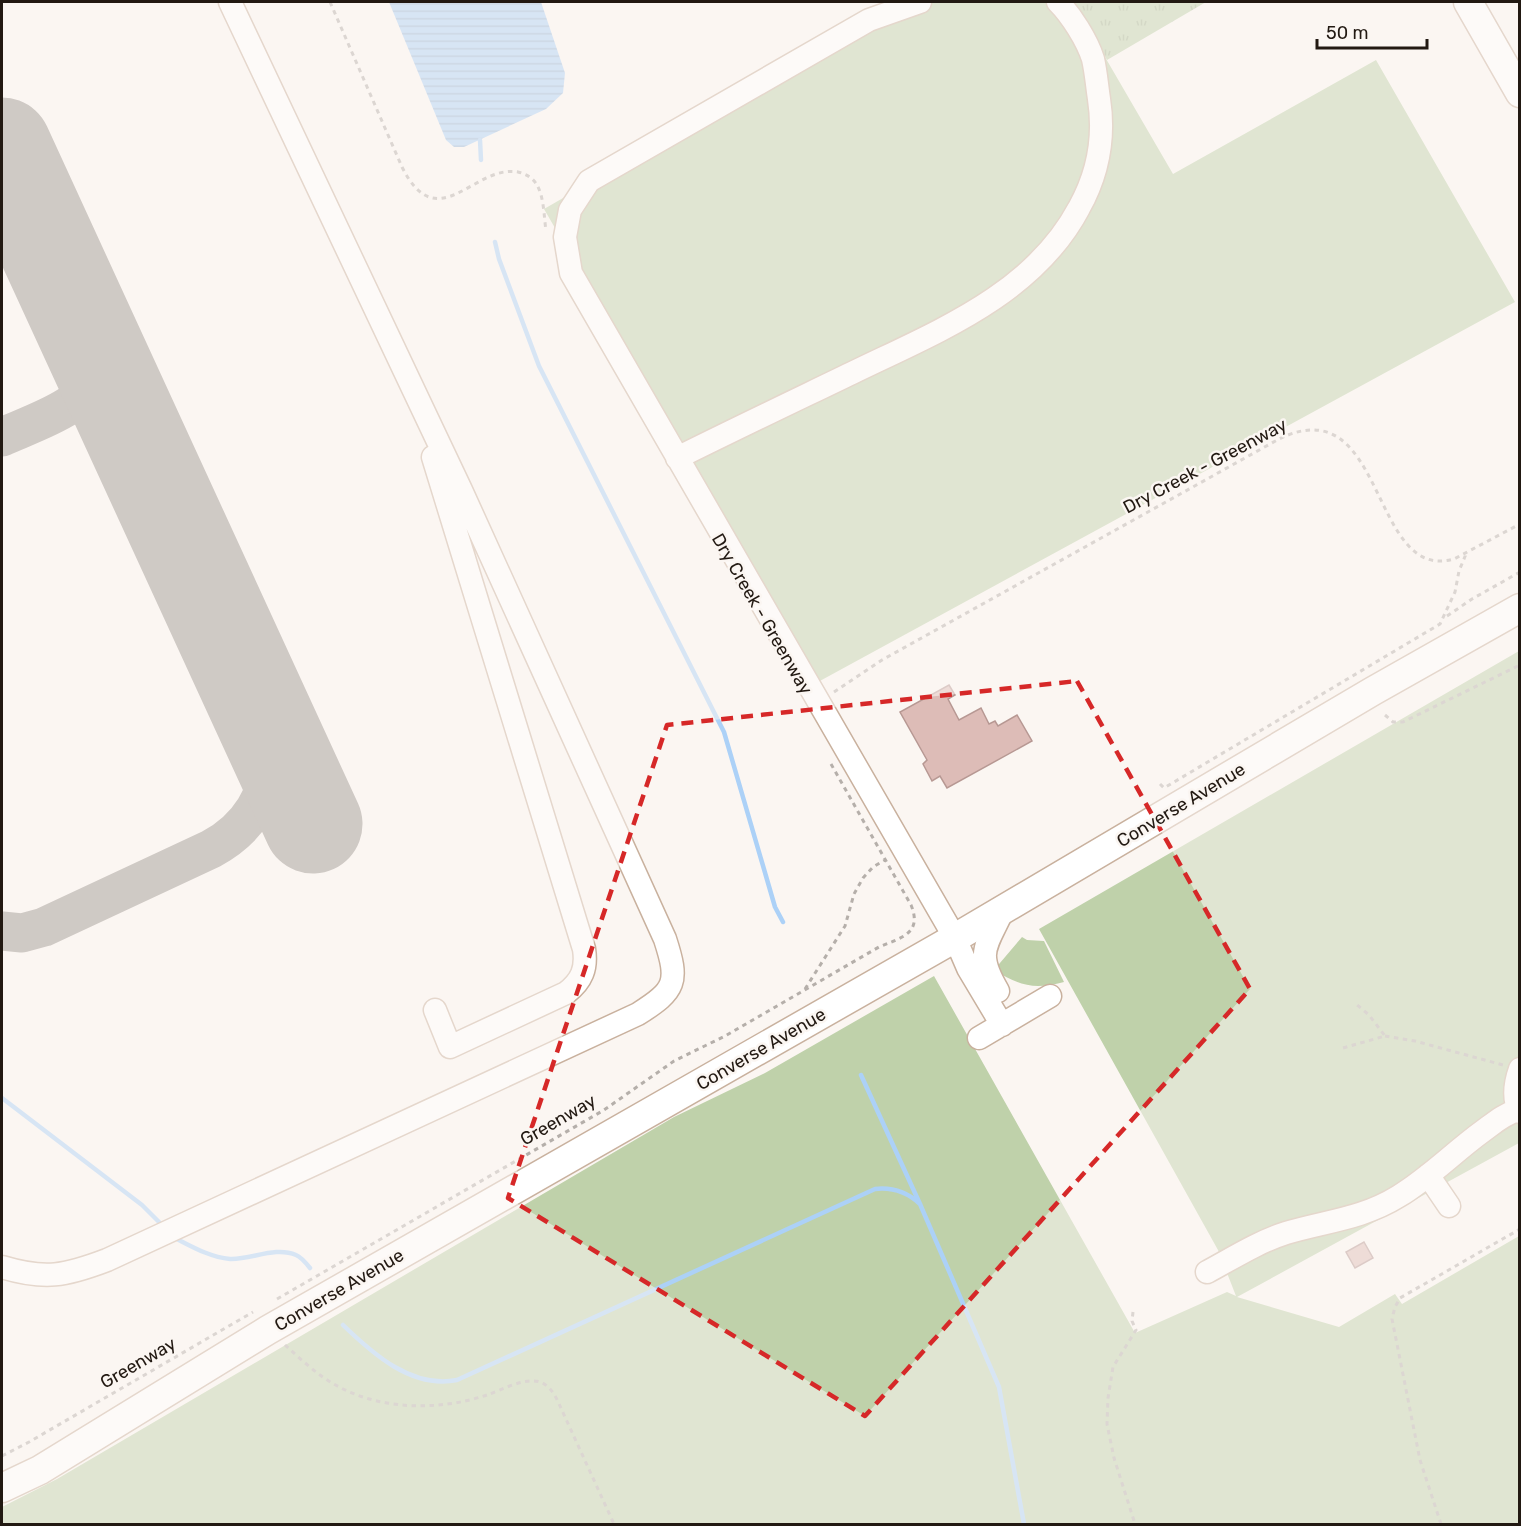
<svg xmlns="http://www.w3.org/2000/svg" width="1521" height="1526" font-family="Rubik,sans-serif">
  <style>
    .grass { fill: #bfd1aa }
    .park { fill: url(#park-tufts) }
    .water { fill: url(#water-rules) }
    .lines { fill: none; stroke-linecap: round; stroke-linejoin: round }
    .stream { stroke: #acd1f7; stroke-width: 4.5 }
    .taxiway { stroke: #9a948e; stroke-width: 39 }
    .runway { stroke: #9a948e; stroke-width: 99 }
    .building { fill: #ddbcb7; stroke: #b79893; stroke-width: 1.5 }
    .minor-casing { stroke: #c9b19e; stroke-width: 25 }
    .major-casing { stroke: #c9b19e; stroke-width: 31 }
    .path { stroke: #b5afaa; stroke-width: 3; stroke-dasharray: 4.5 4.5; stroke-linecap: butt }
    .minor { stroke: #fff; stroke-width: 22 }
    .major { stroke: #fff; stroke-width: 28 }
    .marked { fill: none; stroke: #d62828; stroke-width: 4.5; stroke-dasharray: 12 8; stroke-linejoin: round }
    .labels { text-anchor: middle; stroke-width: 5; stroke-linejoin: round; paint-order: stroke }
    .street-label { font-size: 18px; fill: #221912; stroke: #fbf6f2 }
  </style>
  <defs>
    <pattern id="park-tufts" width="24" height="20" patternUnits="userSpaceOnUse" patternTransform="scale(1.5)"><rect width="24" height="20" fill="#bfd1aa"/><path d="M3 7l-1-3M5 7V3M7 7l1-3M15 17l-1-3M17 17v-4M19 17l1-3" fill="none" stroke="#a4b391"/></pattern>
    <pattern id="water-rules" width="6" height="5" patternUnits="userSpaceOnUse" patternTransform="scale(1.5)"><rect width="6" height="5" fill="#acd1f7"/><path d="M0 2.5h6" fill="none" stroke="#94b3d3"/></pattern>
  </defs>
  <rect width="100%" height="100%" fill="#fbf6f2"/>
  <path class="grass" d="M 903,2 L 1073,2 L 1173,174 L 1376,60 L 1515,302 L 818,682 L 544,209 Z
    M 1519,651 L 1519,1143 L 1237,1297 L 1339,1327 L 1395,1294 L 1402,1304 L 1519,1236 L 1519,1524 L 2,1524 L 2,1507 L 57,1479 L 674,1117 L 765,1073 L 934,976 L 1135,1333 L 1227,1292 L 1236,1296 L 1218,1250 L 1039,929 Z
    M 1022,937 L 1027,940 L 1044,941 L 1064,982 C 1034,990 1020,986 994,970 Z"/>
  <path class="park" d="M 1073,2 L 1206,2 L 1107,60 Z"/>
  <path class="water" d="M 389,2 L 541,2 L 565,73 L 563,93 L 546,109 L 464,147 L 454,147 L 446,140 Z"/>
  <g class="lines">
    <path class="stream" d="M 480,140 L 481,160
      M 495,242 L 499,259 L 539,366 L 724,732 L 775,907 L 783,922
      M 861,1075 L 920,1204 L 999,1387 L 1024,1524
      M 2,1098 L 142,1205 L 161,1224
      M 173,1237 C 191,1246 209,1257 230,1259 C 251,1260 275,1246 296,1255 C 301,1257 306,1263 310,1268
      M 343,1325 C 373,1354 412,1389 457,1380 L 875,1189 C 893,1187 907,1192 920,1204"/>
    <path class="taxiway" d="M 2,437 C 30,424 93,405 97,370 C 98,360 92,348 89,338
      M 2,931 L 22,933 L 44,927 L 211,849 C 248,829 272,794 269,751 C 268,733 260,715 255,698"/>
    <path class="runway" d="M 2,147 L 313,824"/>
  </g>
  <path class="building" d="M 949,685 L 955,695 L 948,699 L 959,720 L 981,708 L 989,724 L 995,721 L 998,726 L 1017,715 L 1032,741 L 947,788 L 940,776 L 932,781 L 923,764 L 927,760 L 900,712 Z
    M 1364,1242 L 1373,1258 L 1355,1268 L 1346,1252 Z"/>
  <g class="lines">
    <defs>
      <path id="minor" d="M 920,2 L 869,20 L 589,181 L 570,210 L 565,237 L 571,273 L 955,938 L 968,968 L 1002,1025
        M 433,457 L 584,949 C 587,968 582,981 566,993 L 450,1047 L 435,1010
        M 677,458 C 735,429 794,401 852,373 C 936,332 1033,295 1079,208 C 1098,174 1105,138 1099,99 C 1097,86 1096,72 1093,59 C 1087,40 1071,15 1058,2
        M 998,991 C 975,952 986,947 1003,910
        M 979,1038 L 1050,996
        M 1520,1069 C 1515,1083 1512,1098 1520,1112
        M 1428,1175 L 1449,1206
        M 2,1267 C 45,1280 65,1276 107,1260 L 638,1014 C 676,990 679,982 665,939 L 461,490 L 230,2
        M 1207,1272 C 1233,1258 1258,1242 1286,1233 C 1326,1221 1362,1219 1399,1196 C 1429,1178 1454,1152 1483,1131 C 1494,1123 1504,1114 1518,1110"/>
      <path id="major" d="M 1468,2 L 1520,93
        M 2,1488 L 40,1470 L 268,1330 L 955,938 L 1373,691 L 1520,608"/>
    </defs>
    <use href="#minor" class="minor-casing"/>
    <use href="#major" class="major-casing"/>
    <path class="path" d="M 330,2 L 402,167 C 438,239 474,164 518,172 C 526,174 533,178 537,185 C 544,197 544,217 546,231
      M 1447,616 L 1472,599 L 1520,572
      M 834,692 L 882,660 L 1279,439 C 1387,386 1369,583 1454,559 L 1520,524
      M 1385,715 L 1393,722 L 1403,722 L 1520,665
      M 1160,784 L 1164,788 L 1440,624 L 1455,592 L 1459,571 L 1466,554
      M 805,989 L 845,926 L 854,894 L 863,878 L 873,867 L 885,860
      M 1385,1036 L 1415,1041 L 1503,1065
      M 1343,1048 L 1385,1036 L 1369,1015 L 1356,1004
      M 277,1299 L 604,1110 L 674,1061 L 725,1036 L 879,947 C 900,938 923,934 911,905 L 831,764
      M 1133,1312 L 1132,1321 L 1136,1330 L 1113,1367 L 1108,1398 L 1107,1424 L 1114,1458 L 1135,1524
      M 285,1345 C 296,1355 308,1366 320,1375 C 367,1410 433,1413 487,1395 C 502,1390 524,1377 540,1382 C 551,1386 556,1397 560,1406 L 614,1524
      M 2,1456 L 29,1442 L 253,1312
      M 1441,1524 L 1420,1460 L 1392,1319 L 1395,1307 L 1400,1298 L 1520,1229"/>
    <use href="#minor" class="minor"/>
    <use href="#major" class="major"/>
  </g>
  <path d="M0 0H1521V1526H0ZM 1077,681 L 1250,989 L 865,1416 L 508,1198 L 667,725 Z" fill="#fbf6f2" fill-opacity=".55" fill-rule="evenodd"/>
  <path class="marked" d="M 1077,681 L 1250,989 L 865,1416 L 508,1198 L 667,725 Z"/>
  <g class="labels">
    <g class="street-label">
      <text transform="translate(1205 466) rotate(-28)" y="6">Dry Creek - Greenway</text>
      <text transform="translate(762 614) rotate(60)" y="6">Dry Creek - Greenway</text>
      <text transform="translate(1181 805) rotate(-31)" y="6">Converse Avenue</text>
      <text transform="translate(761 1049) rotate(-30)" y="6">Converse Avenue</text>
      <text transform="translate(558 1120) rotate(-30)" y="6">Greenway</text>
      <text transform="translate(339 1290) rotate(-30)" y="6">Converse Avenue</text>
      <text transform="translate(138 1363) rotate(-30)" y="6">Greenway</text>
    </g>
  </g>
  <rect width="1521" height="1526" fill="none" stroke="#221912" stroke-width="6"/>
  <path d="M1317 39v9h110v-9" fill="none" stroke="#221912" stroke-width="3"/>
  <text x="1326" y="39" font-size="18" fill="#221912" stroke="#fbf6f2" stroke-width="4.5" paint-order="stroke">50 m</text>
</svg>
